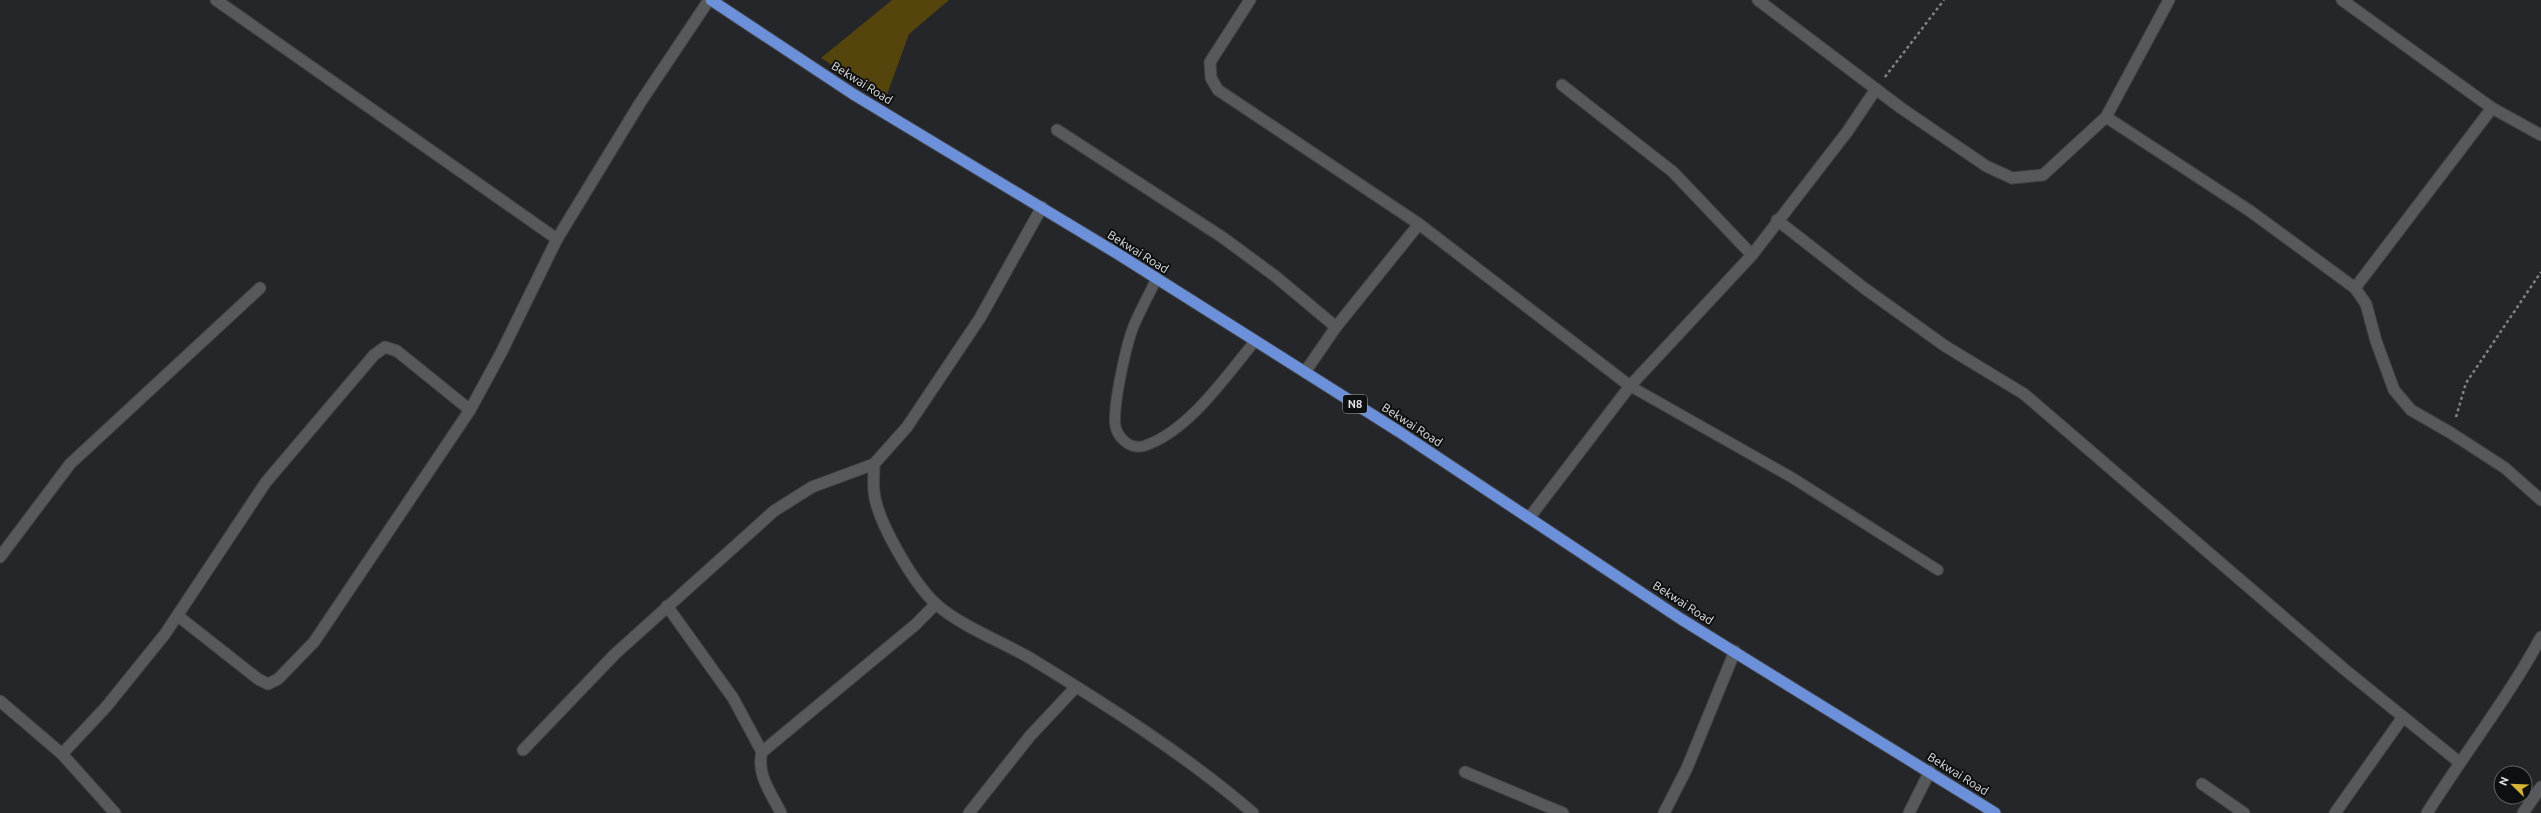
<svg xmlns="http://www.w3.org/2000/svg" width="2541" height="813" viewBox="0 0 2541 813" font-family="Ubuntu,sans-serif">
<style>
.green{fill:#55450c}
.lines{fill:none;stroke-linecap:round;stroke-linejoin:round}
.service-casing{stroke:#404245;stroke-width:12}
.minor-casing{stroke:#404245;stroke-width:13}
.trunk-casing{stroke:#404245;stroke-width:13}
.path{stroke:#828386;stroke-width:2.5;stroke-dasharray:3 3;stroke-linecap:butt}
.service{stroke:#57595d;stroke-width:10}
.minor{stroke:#57595d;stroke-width:11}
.trunk{stroke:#6c91da;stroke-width:11}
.labels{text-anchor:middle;stroke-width:4;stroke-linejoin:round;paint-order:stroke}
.shield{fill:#0e0f10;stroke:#a2a3a5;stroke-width:1}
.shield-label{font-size:11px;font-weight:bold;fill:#e1e2e5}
.street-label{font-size:12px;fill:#e1e2e5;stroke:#0e0f10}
</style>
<rect width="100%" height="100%" fill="#242629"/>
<!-- green -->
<polygon class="green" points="892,0 949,0 909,34 885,100 821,58"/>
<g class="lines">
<!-- service casing -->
<g class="service-casing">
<g id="service">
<path d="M1157 278C1149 294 1141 309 1134 325 1126 345 1114 401 1115 423 1116 437 1130 450 1144 446 1189 431 1226 376 1255 341"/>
<polyline points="1630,386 1791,477 1938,570"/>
</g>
</g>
<!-- minor casing -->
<g class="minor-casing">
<g id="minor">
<polyline points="216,0 557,239"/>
<polyline points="1250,0 1210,62 1211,78 1218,90 1419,224 1630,386"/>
<polyline points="1758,0 1901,108 1986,166 2012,178 2043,175 2106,117 2169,0"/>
<polyline points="2342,0 2492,108 2541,135"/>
<polyline points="1562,85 1673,172 1752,255"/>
<polyline points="2106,117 2250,211 2355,288 2366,304 2376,341 2394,390 2411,410 2451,433 2505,468 2541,500"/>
<polyline points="1057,130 1222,237 1275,276 1336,327"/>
<polyline points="1777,220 1864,288 1945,346 2024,394 2344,669 2459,762"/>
<polyline points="2355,288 2492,108"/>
<polyline points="1305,372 1336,327 1419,224"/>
<path d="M874 464C874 473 873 482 874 491 876 520 914 584 936 604 959 625 1002 642 1030 658 1105 704 1186 755 1253 813"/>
<polyline points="1529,518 1630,386 1752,255 1847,132 1876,89"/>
<polyline points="0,557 70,464 260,288"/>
<polyline points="667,606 733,698 762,752"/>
<polyline points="178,616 258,679 268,684 278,679 314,642 470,410 501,353 557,239 640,103 709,0"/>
<polyline points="0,701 62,754 115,813"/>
<polyline points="523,750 615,654 774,511 812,487 874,464 907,427 980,318 1042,207"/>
<polyline points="62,754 106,707 165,634 266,482 374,355 385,347 397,351 470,410"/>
<polyline points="1465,772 1563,813"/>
<polyline points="2202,784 2244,813"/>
<path d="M781 813C771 793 756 774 762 752L915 625 936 604"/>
<polyline points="969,813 1030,736 1075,688"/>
<polyline points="1664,813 1687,768 1735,651"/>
<polyline points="1909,813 1930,771"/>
<polyline points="2335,813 2403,717"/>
<path d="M2427 813C2464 754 2508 698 2541 637"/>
<polyline points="2523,813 2541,787"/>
</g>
</g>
<!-- trunk casing -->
<g class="trunk-casing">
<polyline id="trunk" points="711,0 853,94 1118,254 1398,431 1681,619 1995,813"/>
</g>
<!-- path -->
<g class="path">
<polyline points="1885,77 1944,0"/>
<polyline points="2456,417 2466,383 2541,272"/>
</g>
<!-- service -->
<use href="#service" class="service"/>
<!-- minor -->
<use href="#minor" class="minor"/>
<!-- trunk -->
<use href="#trunk" class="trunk"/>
</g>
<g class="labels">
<!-- shield labels -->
<rect class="shield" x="1343" y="395" width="24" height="18" rx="3"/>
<g class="shield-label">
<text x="1355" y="408">N8</text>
</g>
<!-- street labels -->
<g class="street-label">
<text transform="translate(862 83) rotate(32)" y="4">Bekwai Road</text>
<text transform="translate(1138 252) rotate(32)" y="4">Bekwai Road</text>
<text transform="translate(1412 425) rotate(33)" y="4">Bekwai Road</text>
<text transform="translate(1683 603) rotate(33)" y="4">Bekwai Road</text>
<text transform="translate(1958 774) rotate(32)" y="4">Bekwai Road</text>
</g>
</g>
<!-- north arrow -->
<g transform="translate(2513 785) rotate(293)"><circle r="19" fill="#0e0f10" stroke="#626365"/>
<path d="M0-3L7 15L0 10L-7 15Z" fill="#d8b434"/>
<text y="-6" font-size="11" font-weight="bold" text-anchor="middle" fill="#e1e2e5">N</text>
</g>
</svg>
